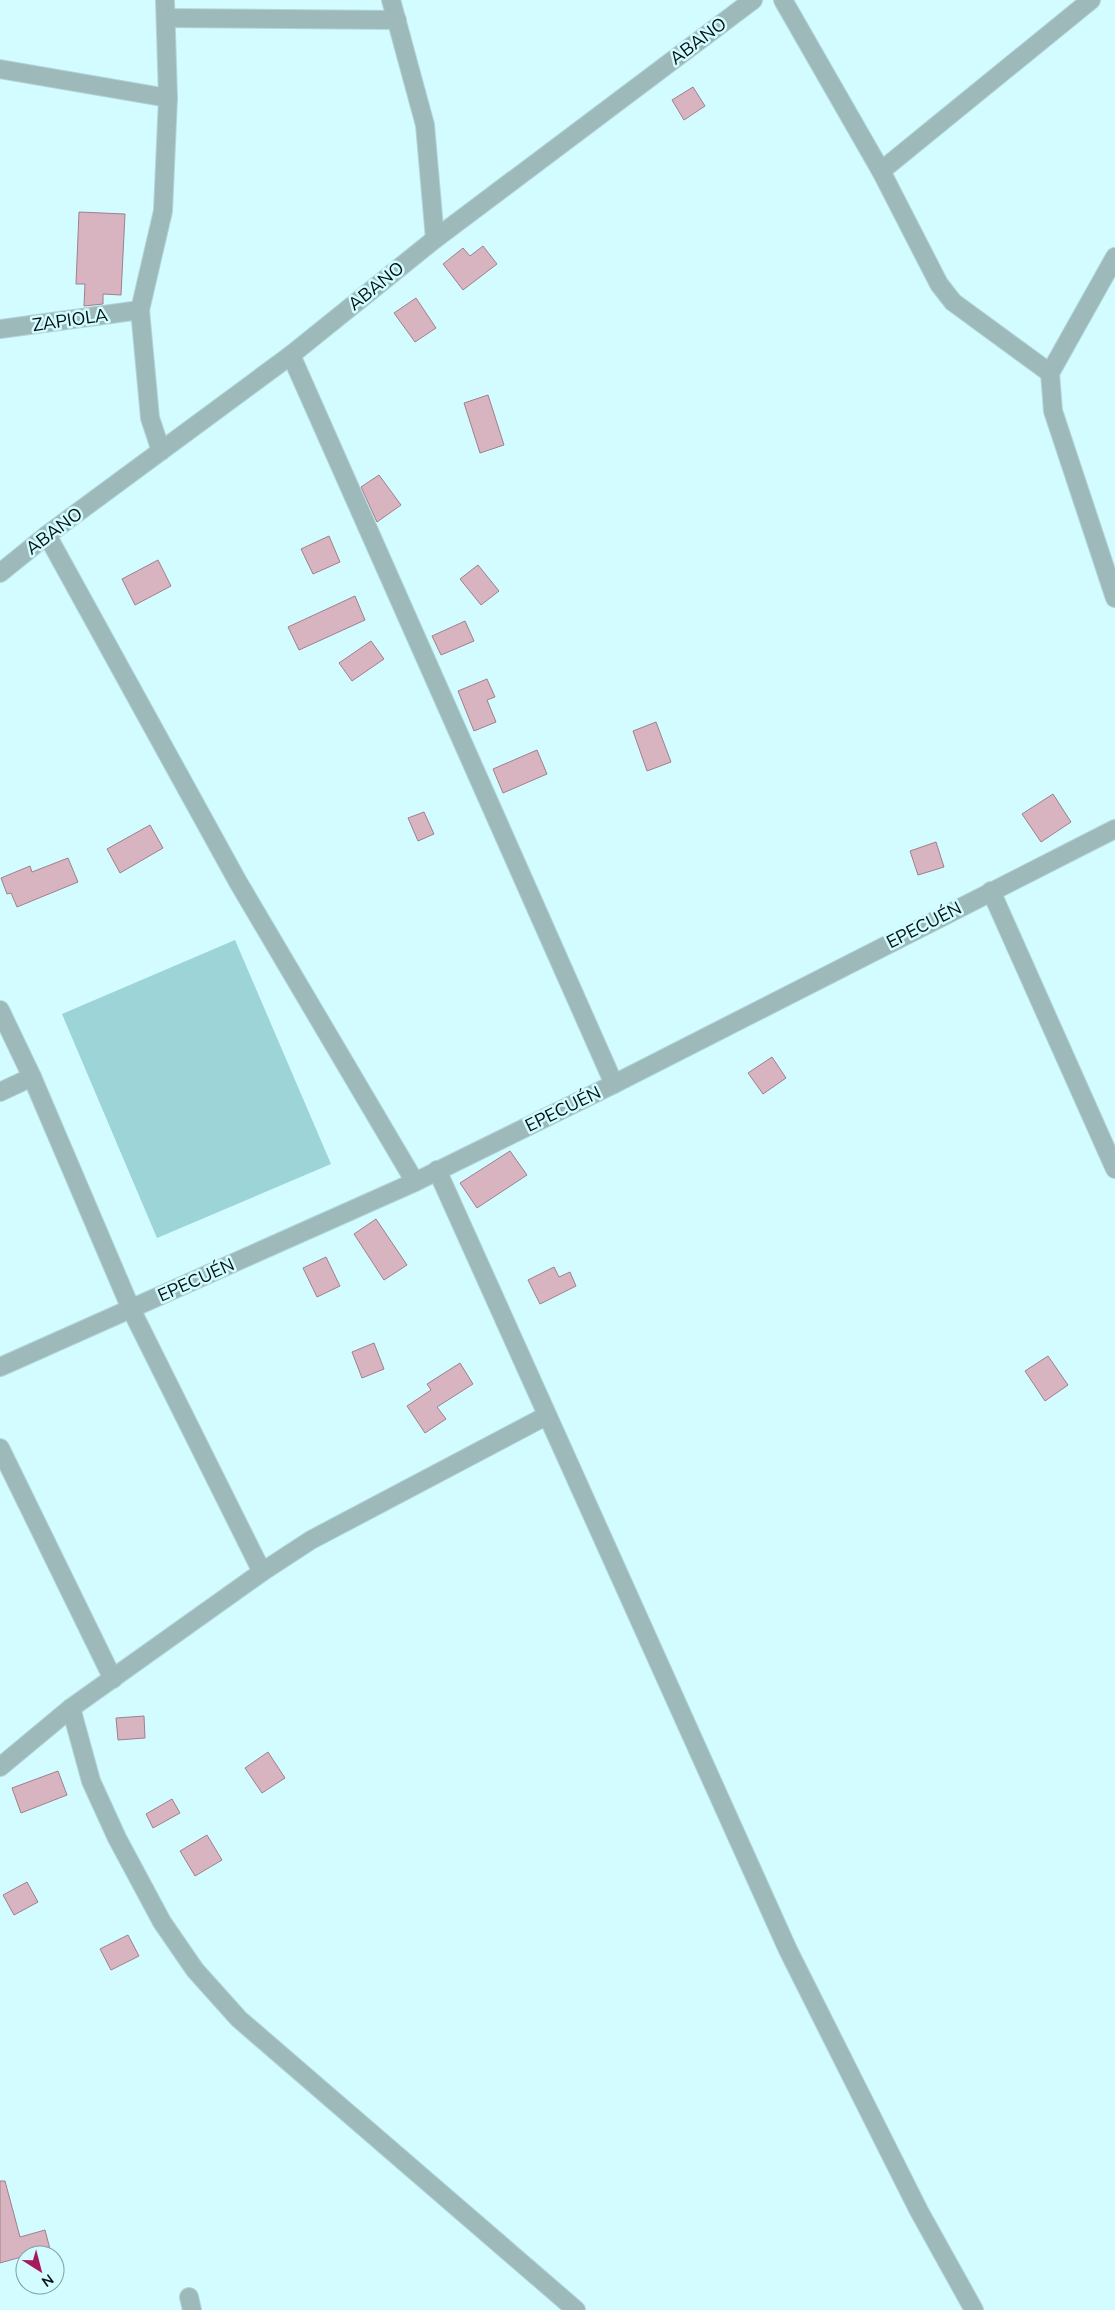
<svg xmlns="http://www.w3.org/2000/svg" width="1115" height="2310" viewBox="0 0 1115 2310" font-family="'Nunito Sans',sans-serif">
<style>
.green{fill:#9cd4d8}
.building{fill:#d7b4bf;stroke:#a1808a}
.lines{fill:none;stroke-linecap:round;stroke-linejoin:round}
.minor-casing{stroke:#b1d6d9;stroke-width:20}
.minor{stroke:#9eb9ba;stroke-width:18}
.labels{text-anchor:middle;stroke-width:5;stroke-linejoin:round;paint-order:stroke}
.street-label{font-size:18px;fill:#031112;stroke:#d2fcff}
</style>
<rect width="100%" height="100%" fill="#d2fcff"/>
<!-- green -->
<polygon class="green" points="235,940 331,1164 157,1238 62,1014"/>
<!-- building -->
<g class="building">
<polygon points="693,87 705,106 684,120 672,100"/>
<polygon points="79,212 125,214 121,295 103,294 103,304 84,306 85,284 76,284"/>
<polygon points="483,246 497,264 463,290 443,264 463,248 470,256"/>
<polygon points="416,298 436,328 415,342 394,313"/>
<polygon points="488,395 504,445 480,453 464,403"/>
<polygon points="379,475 401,505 377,522 361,487"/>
<polygon points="329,536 340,562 313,574 301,549"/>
<polygon points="158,560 171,586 135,605 122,579"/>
<polygon points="478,565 499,591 481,605 460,579"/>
<polygon points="355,596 365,620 299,650 288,627"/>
<polygon points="465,621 474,641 441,655 432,636"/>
<polygon points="371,641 384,659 352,681 339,663"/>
<polygon points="487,679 495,697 487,700 496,722 474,731 458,691"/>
<polygon points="656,722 671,762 647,771 633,731"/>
<polygon points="537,750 547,774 503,793 493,769"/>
<polygon points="1053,794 1071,822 1041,842 1022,814"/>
<polygon points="424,812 434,834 418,841 408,818"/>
<polygon points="150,825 163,848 120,873 107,849"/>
<polygon points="936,842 944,867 918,875 910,851"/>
<polygon points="68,858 78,882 17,907 11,893 7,894 1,878 30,866 32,872"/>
<polygon points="772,1057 786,1078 763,1094 748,1073"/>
<polygon points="510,1151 527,1175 477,1208 460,1183"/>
<polygon points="376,1219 407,1265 384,1280 354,1234"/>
<polygon points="326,1257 340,1286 317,1297 303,1268"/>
<polygon points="554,1267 559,1277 570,1272 576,1286 540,1304 528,1280"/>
<polygon points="374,1343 384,1369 362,1378 352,1352"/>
<polygon points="1048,1356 1068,1385 1045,1401 1025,1371"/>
<polygon points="460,1363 473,1384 437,1407 446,1419 425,1433 407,1406 431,1390 427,1384"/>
<polygon points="144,1716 145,1738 118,1740 116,1718"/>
<polygon points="268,1752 285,1778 262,1793 245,1768"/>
<polygon points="58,1771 67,1795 21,1813 12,1788"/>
<polygon points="172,1799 180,1813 153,1828 146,1814"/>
<polygon points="207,1835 222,1860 195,1876 180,1851"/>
<polygon points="27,1882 38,1902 14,1915 3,1895"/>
<polygon points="128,1935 139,1956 111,1970 100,1949"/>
<polygon points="0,2181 5,2181 20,2237 45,2230 50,2249 0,2263"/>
</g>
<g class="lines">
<!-- minor casing -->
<g class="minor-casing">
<g id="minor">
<polyline points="391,0 425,125 435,239"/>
<polyline points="783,0 881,171 939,284 953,302 1050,373"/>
<polyline points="166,18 397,20"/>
<polyline points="0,69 168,98"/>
<polyline points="881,171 1091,0"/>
<polyline points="1115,257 1050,373 1053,411 1115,598"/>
<polyline points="0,329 140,310"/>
<polyline points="291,355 614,1084"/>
<polyline points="161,451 150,418 140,310 163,211 168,98 165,0"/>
<polyline points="47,535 238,882 415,1182"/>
<polyline points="0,573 47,535 291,355 435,239 753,0"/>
<polyline points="991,891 1115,1169"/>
<polyline points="0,1010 32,1077 131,1309 262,1572"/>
<polyline points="0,1092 32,1077"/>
<polyline points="437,1170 788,1950 919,2211 974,2310"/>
<polyline points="0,1367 415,1182 614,1084 1115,829"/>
<polyline points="0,1448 113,1679"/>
<polyline points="71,1708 91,1781 117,1838 162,1922 195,1970 239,2019 576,2310"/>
<polyline points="0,1767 71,1708 262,1572 311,1540 546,1416"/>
<polyline points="189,2297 192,2310"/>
</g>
</g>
<!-- minor -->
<use href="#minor" class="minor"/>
</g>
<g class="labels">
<!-- street labels -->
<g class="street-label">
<text transform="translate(698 41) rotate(-37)" y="6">ABANO</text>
<text transform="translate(376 286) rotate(-39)" y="6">ABANO</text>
<text transform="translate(70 320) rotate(-8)" y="6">ZAPIOLA</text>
<text transform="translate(54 531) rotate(-37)" y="6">ABANO</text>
<text transform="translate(924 925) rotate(-27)" y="6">EPECUÉN</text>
<text transform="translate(563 1109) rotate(-26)" y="6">EPECUÉN</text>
<text transform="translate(196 1280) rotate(-24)" y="6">EPECUÉN</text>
</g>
</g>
<!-- north arrow -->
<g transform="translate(40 2270) rotate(144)"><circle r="24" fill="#d2fcff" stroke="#7f9ea0"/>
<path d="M0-4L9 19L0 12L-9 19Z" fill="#a61a5e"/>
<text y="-8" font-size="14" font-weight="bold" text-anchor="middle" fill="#031112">N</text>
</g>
</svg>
